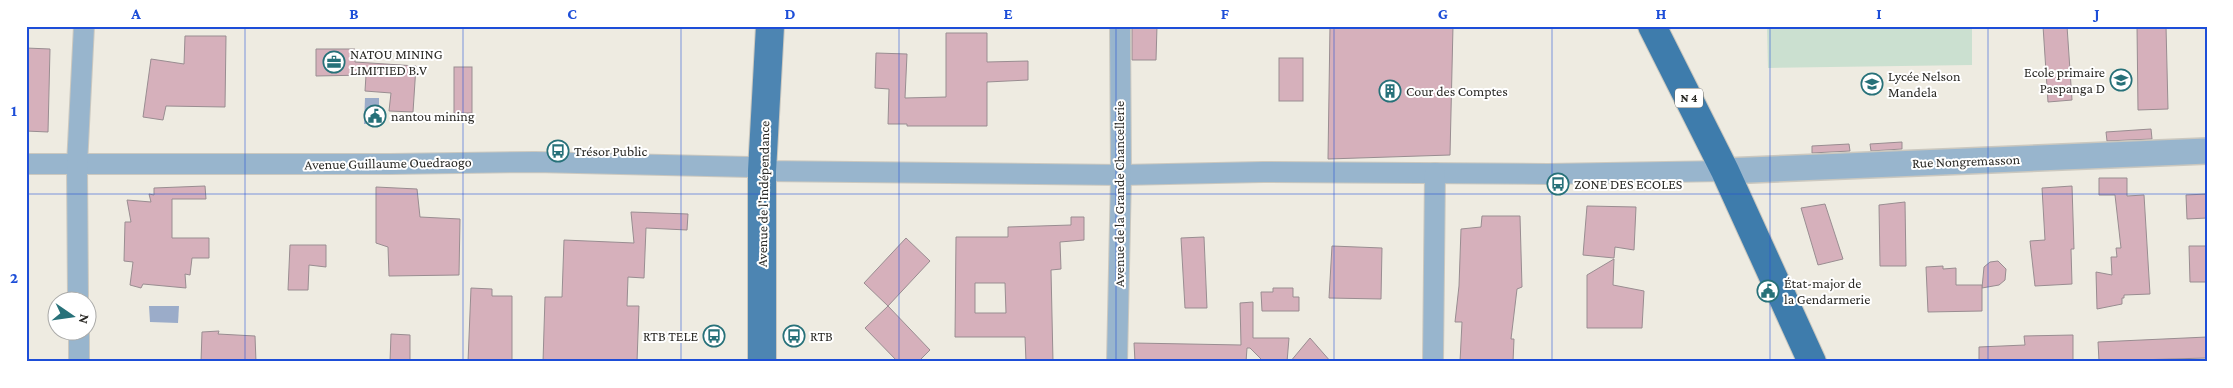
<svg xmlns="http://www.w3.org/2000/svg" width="2233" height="388" viewBox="0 0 2233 388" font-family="'Crimson Pro',serif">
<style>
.green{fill:#cbe0d0}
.water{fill:#9bacc9}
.building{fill:#d6b0bb;stroke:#998d91;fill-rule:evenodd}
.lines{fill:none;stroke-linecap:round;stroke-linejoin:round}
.minor-casing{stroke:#cbc8bf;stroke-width:22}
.tertiary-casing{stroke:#cbc8bf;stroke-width:28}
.primary-casing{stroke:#cbc8bf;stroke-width:30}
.trunk-casing{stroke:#cbc8bf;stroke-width:30}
.minor{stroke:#98b5cd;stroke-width:20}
.tertiary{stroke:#98b5cd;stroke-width:25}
.primary{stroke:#4d85b2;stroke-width:28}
.trunk{stroke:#3e7cac;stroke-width:28}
.grid{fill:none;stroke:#1d4ed8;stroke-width:1;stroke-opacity:0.55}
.labels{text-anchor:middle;stroke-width:4;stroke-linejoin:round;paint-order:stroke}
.shield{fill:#fff;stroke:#6b6a67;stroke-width:1}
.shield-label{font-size:12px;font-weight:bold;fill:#2b2a26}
.poi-label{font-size:14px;fill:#2b2a26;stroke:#fff;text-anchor:start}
.street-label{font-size:14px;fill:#2b2a26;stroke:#fff}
.neatline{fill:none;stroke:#1d4ed8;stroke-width:2}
.grid-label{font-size:16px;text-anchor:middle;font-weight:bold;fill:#1d4ed8}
</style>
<rect width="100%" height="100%" fill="#eeebe1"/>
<!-- green -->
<polygon class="green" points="1767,26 1972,26 1972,65 1768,68"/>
<!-- water -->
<g class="water">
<polygon points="365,98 379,98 379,124 364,124"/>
<polygon points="149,306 179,306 178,323 150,322"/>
</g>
<!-- building -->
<g class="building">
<polygon points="1132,26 1157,26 1156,60 1132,60"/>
<polygon points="1330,26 1453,26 1450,155 1328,159"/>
<polygon points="2043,26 2067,26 2072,100 2048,102"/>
<polygon points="2137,26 2166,26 2168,109 2138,110"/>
<polygon points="946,33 987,33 987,62 1028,61 1028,80 987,82 987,126 907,126 907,124 888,124 889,89 875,88 876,53 907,54 905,98 946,97"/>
<polygon points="185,36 226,36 225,107 166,106 163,120 143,117 151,59 184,64"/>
<polygon points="26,48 50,49 48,132 26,131"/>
<polygon points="316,49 355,49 355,62 416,66 413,112 389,111 391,93 365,91 366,75 316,76"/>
<rect x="1279" y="58" width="24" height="43"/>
<rect x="454" y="67" width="18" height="46"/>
<polygon points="2151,129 2152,139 2107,141 2106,132"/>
<polygon points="1902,142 1902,149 1871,151 1870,144"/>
<polygon points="1849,144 1850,151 1812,153 1812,146"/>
<polygon points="2099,178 2127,178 2127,196 2144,195 2150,294 2124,295 2124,298 2122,298 2122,304 2097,309 2096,272 2112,275 2111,257 2117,257 2116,248 2121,248 2115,195 2099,195"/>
<polygon points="205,186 206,199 172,199 172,238 209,238 209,258 192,258 190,275 185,274 186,288 143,284 141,288 130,285 133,262 124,261 125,222 131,222 127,200 151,202 149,194 154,195 154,188"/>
<polygon points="2072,186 2074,249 2071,249 2072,284 2035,286 2030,241 2045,240 2042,188"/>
<polygon points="376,187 417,189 420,217 460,219 459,275 389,276 388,247 376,243"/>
<polygon points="2207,194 2207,218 2187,219 2186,195"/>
<polygon points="1905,202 1906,266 1880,266 1879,205"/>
<polygon points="1825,204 1843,259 1818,265 1801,208"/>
<polygon points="1587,206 1636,207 1634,250 1615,247 1614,258 1583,255"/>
<polygon points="631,212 688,214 687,230 646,228 644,278 628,277 627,306 639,306 637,362 543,362 545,297 562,297 564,240 634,243"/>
<polygon points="1482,216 1520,216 1522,287 1517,289 1511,339 1514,339 1513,362 1460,362 1462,322 1455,322 1459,286 1461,229 1481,227"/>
<path d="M1071 217H1084V240L1060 242 1061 269 1051 270 1053 362H1026L1025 337H955L956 237H1008V227L1071 225ZM975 283H1005L1006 313H975Z"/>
<polygon points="1204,237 1207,308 1185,308 1181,238"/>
<polygon points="906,238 930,261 888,306 864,283"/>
<polygon points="290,245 326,245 326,267 309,265 308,290 288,290"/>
<polygon points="1332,246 1382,248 1381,299 1329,298"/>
<polygon points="2189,246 2207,246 2207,282 2190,282"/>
<polygon points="1614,259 1613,285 1644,291 1642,328 1587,328 1587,275"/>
<polygon points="1998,261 2006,269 2005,280 1999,285 1982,288 1984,267 1990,262"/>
<polygon points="1943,266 1943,269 1956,268 1956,285 1982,285 1982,311 1928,312 1926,267"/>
<polygon points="471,288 492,289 492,296 512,296 512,362 468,362"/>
<polygon points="1273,288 1293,288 1293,297 1299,297 1299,311 1262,311 1261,292 1273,292"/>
<polygon points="1253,302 1253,338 1289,338 1287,362 1264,362 1250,348 1247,348 1246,362 1135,362 1134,343 1241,345 1240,303"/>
<polygon points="888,306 930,350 918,362 898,362 865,328"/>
<polygon points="219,331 218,334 255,336 256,362 201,362 202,332"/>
<polygon points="391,334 410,335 410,362 390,362"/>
<polygon points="2073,335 2073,362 1979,362 1979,347 2025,345 2024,336"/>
<polygon points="2207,337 2207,358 2099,361 2098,342"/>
<polygon points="1310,338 1331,362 1290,362"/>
</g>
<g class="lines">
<!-- minor casing -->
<g class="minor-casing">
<g id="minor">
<polyline points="26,164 390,164 535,162 750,167 762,171 1121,175 1263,172 1548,174 1725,171"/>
<polyline points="78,300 77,165 84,26"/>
<polyline points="79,330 79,362"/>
<polyline points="1117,362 1121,175 1120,26"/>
<polyline points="1433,362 1435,173"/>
</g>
</g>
<!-- tertiary casing -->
<g class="tertiary-casing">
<polyline id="tertiary" points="1725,171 2207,151"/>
</g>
<!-- primary casing -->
<g class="primary-casing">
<polyline id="primary" points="762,362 762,171 770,26"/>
</g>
<!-- trunk casing -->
<g class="trunk-casing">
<polyline id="trunk" points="1652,26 1725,171 1812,362"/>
</g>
<!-- minor -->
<use href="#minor" class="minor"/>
<!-- tertiary -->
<use href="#tertiary" class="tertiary"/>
<!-- primary -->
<use href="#primary" class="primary"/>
<!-- trunk -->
<use href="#trunk" class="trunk"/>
</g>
<!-- grid -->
<path class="grid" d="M245 26V362M463 26V362M681 26V362M899 26V362M1116 26V362M1334 26V362M1552 26V362M1770 26V362M1988 26V362M26 194H2207"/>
<!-- icons -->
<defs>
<g id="office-ring" transform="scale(1.125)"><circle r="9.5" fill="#fff" stroke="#277179" stroke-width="1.5"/><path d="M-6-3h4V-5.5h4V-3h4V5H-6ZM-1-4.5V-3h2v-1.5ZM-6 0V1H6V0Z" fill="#277179"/></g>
<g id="school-ring" transform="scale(1.125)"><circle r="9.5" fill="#fff" stroke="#277179" stroke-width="1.5"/><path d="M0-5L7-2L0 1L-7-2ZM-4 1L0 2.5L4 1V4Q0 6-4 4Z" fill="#277179"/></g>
<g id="building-ring" transform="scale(1.125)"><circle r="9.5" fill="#fff" stroke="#277179" stroke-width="1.5"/><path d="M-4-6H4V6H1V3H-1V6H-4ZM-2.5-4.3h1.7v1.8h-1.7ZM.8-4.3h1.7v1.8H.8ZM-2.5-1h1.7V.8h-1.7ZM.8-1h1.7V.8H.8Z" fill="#277179"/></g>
<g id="civic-ring" transform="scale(1.125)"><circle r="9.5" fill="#fff" stroke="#277179" stroke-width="1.5"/><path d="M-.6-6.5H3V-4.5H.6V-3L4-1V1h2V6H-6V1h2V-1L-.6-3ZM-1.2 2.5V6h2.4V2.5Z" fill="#277179"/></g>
<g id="bus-ring" transform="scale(1.125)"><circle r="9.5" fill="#fff" stroke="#277179" stroke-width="1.5"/><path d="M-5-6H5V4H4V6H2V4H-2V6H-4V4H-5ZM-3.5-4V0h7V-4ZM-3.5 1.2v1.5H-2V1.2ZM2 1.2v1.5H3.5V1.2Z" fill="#277179"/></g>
</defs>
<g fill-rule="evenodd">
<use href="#office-ring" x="334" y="62"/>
<use href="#school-ring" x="2121" y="80"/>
<use href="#school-ring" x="1872" y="84"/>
<use href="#building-ring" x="1390" y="91"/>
<use href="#civic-ring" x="375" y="116"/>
<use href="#bus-ring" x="558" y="151"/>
<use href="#bus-ring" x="1558" y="184"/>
<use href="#civic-ring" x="1768" y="291"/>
<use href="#bus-ring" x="714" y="336"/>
<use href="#bus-ring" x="794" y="336"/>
</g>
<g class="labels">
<!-- shield labels -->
<rect class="shield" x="1675" y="88.5" width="28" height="19" rx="4"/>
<g class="shield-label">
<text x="1689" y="102">N 4</text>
</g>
<!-- poi labels -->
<g class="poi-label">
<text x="350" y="59">NATOU MINING<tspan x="350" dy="16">LIMITIED B.V</tspan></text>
<text x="2105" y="77" text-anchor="end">Ecole primaire<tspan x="2105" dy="16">Paspanga D</tspan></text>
<text x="1888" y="81">Lycée Nelson<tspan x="1888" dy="16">Mandela</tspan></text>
<text x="1406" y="96">Cour des Comptes</text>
<text x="391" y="121">nantou mining</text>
<text x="574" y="156">Trésor Public</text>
<text x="1574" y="189">ZONE DES ECOLES</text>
<text x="1784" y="288">État-major de<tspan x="1784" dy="16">la Gendarmerie</tspan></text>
<text x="698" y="341" text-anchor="end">RTB TELE</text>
<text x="810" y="341">RTB</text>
</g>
<!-- street labels -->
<g class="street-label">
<text transform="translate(1966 161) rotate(-2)" y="5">Rue Nongremasson</text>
<text transform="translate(388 163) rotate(-1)" y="5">Avenue Guillaume Ouedraogo</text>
<text transform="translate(763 194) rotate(-89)" y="5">Avenue de l'Indépendance</text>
<text transform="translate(1119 194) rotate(-90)" y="5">Avenue de la Grande Chancellerie</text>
</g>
</g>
<!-- border -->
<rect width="2233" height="388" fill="none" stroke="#ffffff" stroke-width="55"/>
<!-- north arrow -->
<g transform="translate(72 316) rotate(103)"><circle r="24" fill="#ffffff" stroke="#aaaaa8"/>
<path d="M0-4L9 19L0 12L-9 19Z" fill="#277179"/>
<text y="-8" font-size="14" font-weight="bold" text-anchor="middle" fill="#2b2a26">N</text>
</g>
<rect x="28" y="28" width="2178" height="332" class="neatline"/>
<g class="grid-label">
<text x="136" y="19">A</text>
<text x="354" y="19">B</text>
<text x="572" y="19">C</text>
<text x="790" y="19">D</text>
<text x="1008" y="19">E</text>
<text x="1225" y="19">F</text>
<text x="1443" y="19">G</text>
<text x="1661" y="19">H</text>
<text x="1879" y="19">I</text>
<text x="2097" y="19">J</text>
<text x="14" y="116">1</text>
<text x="14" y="283">2</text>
</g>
</svg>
